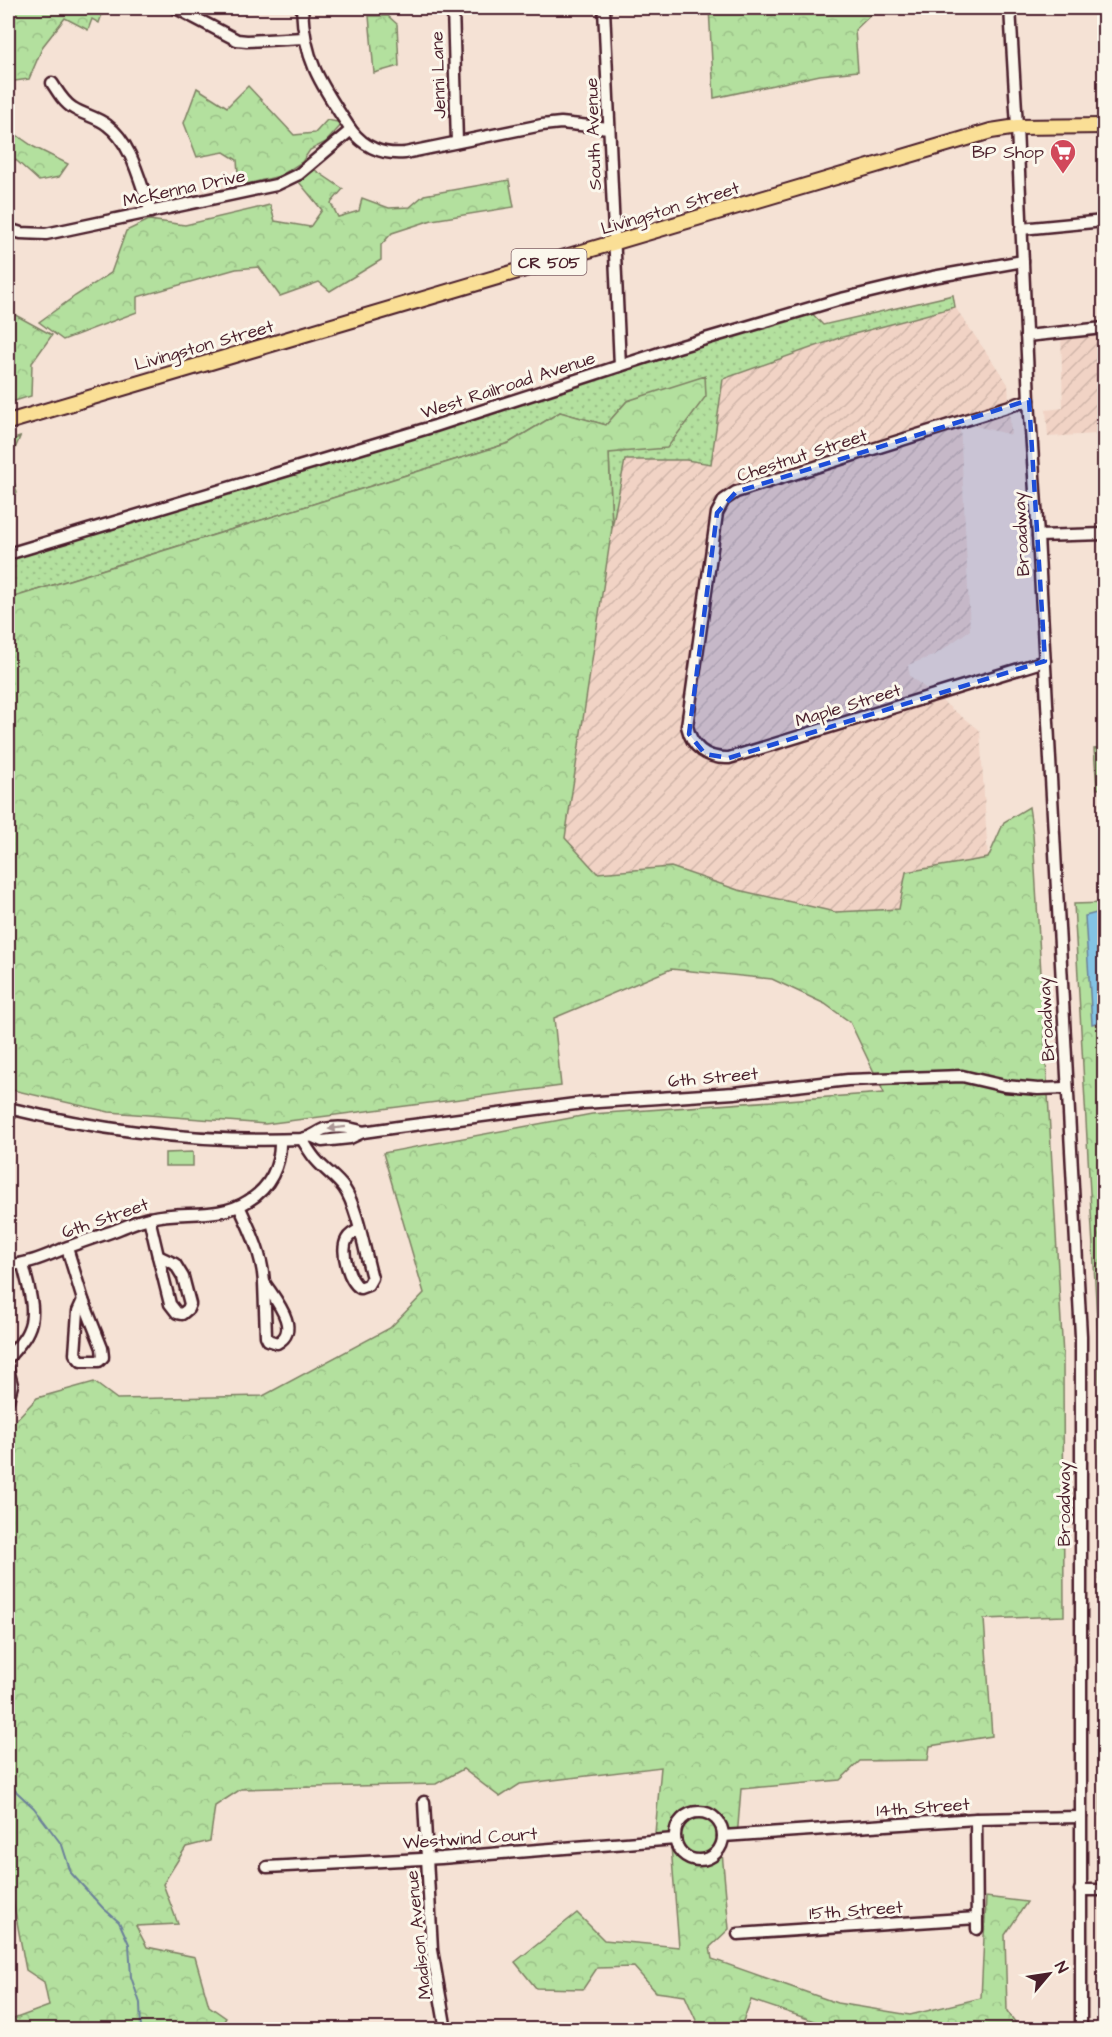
<svg xmlns="http://www.w3.org/2000/svg" width="1112" height="2037" viewBox="0 0 1112 2037" font-family="'Architects Daughter',sans-serif">
<style>
.industrial{fill:url(#industrial-furrows)}
.grass{fill:url(#grass-dots);stroke:#7e8064;stroke-width:1.5}
.forest{fill:url(#forest-crowns);stroke:#7e8064;stroke-width:1.5}
.green{fill:#b3e09e;stroke:#7e8064;stroke-width:1.5}
.water{fill:#83c3e4;stroke:#6c819a;stroke-width:1.5}
.lines{fill:none;stroke-linecap:round;stroke-linejoin:round}
.stream{stroke:#6c819a;stroke-width:2}
.minor-casing{stroke:#4a1f2b;stroke-width:15}
.major-casing{stroke:#4a1f2b;stroke-width:18}
.minor{stroke:#fbf7ec;stroke-width:10}
.major{stroke:#fadf96;stroke-width:14}
.oneway{fill:#ab9695}
.marked{fill:#1d4ed8;fill-opacity:0.2;stroke:#1d4ed8;stroke-width:4.5;stroke-dasharray:12 8;stroke-linejoin:round}
.labels{text-anchor:middle;stroke-width:6;stroke-linejoin:round;paint-order:stroke}
.shield{fill:#fbf7ec;stroke:#7f6065;stroke-width:1.5}
.shield-label{font-size:16px;font-weight:bold;fill:#4a1f2b}
.street-label{font-size:18px;fill:#4a1f2b;stroke:#fbf7ec}
.poi-label{font-size:18px;fill:#4a1f2b;stroke:#fbf7ec;text-anchor:end}
</style>
<defs>
<pattern id="industrial-furrows" width="10" height="10" patternUnits="userSpaceOnUse" patternTransform="scale(1.5)"><rect width="10" height="10" fill="#f1d3c5"/><path d="M-1 1l2-2M0 10L10 0M9 11l2-2" fill="none" stroke="#d0b5a9"/></pattern>
<pattern id="grass-dots" width="8" height="8" patternUnits="userSpaceOnUse" patternTransform="scale(1.5)"><rect width="8" height="8" fill="#b3e09e"/><path d="M2 2h.1M6 6h.1" fill="none" stroke="#9bc088" stroke-width="1.8" stroke-linecap="round"/></pattern>
<pattern id="forest-crowns" width="20" height="18" patternUnits="userSpaceOnUse" patternTransform="scale(1.5)"><rect width="20" height="18" fill="#b3e09e"/><path d="M2 6a3 3 0 1 1 6 0M12 15a3 3 0 1 1 6 0" fill="none" stroke="#9bc088"/></pattern>
</defs>
<rect width="100%" height="100%" fill="#f5e2d5"/>
<filter id="ink" filterUnits="userSpaceOnUse"><feTurbulence type="fractalNoise" baseFrequency=".0167" numOctaves="2"/><feDisplacementMap in="SourceGraphic" scale="12" xChannelSelector="R" yChannelSelector="G"/><feConvolveMatrix kernelMatrix="1 2 1 2 8 2 1 2 1" color-interpolation-filters="sRGB"/></filter>
<g filter="url(#ink)">
<!-- industrial -->
<g class="industrial">
<polygon points="955,307 1008,384 1011,435 960,422 970,630 935,655 908,665 910,676 980,731 988,858 906,872 899,909 835,912 738,890 671,867 597,873 565,838 612,528 625,459 686,460 711,464 723,379 839,338"/>
<polygon points="1104,327 1104,515 1103,515 1095,434 1048,437 1046,410 1063,408 1061,332"/>
</g>
<!-- grass -->
<polygon class="grass" points="953,295 955,307 839,338 723,379 711,464 686,460 625,460 612,528 609,453 627,401 606,425 560,412 509,443 8,599 8,557 808,309 823,325"/>
<!-- forest -->
<g class="forest">
<polygon points="8,8 109,8 103,11 99,23 92,19 88,30 65,18 43,46 29,79 8,82"/>
<polygon points="709,8 878,8 855,30 858,71 820,75 714,98"/>
<polygon points="369,16 388,16 397,24 399,66 374,73"/>
<polygon points="248,86 294,135 315,133 327,120 343,123 326,142 310,150 302,162 280,176 239,186 237,160 224,152 197,157 184,123 197,88 227,107"/>
<polygon points="8,129 34,147 68,164 59,177 39,181 8,153"/>
<polygon points="315,170 343,189 331,203 338,217 359,211 362,198 389,208 410,207 424,195 509,180 514,207 432,220 392,233 381,245 381,260 330,291 319,282 280,296 259,267 236,269 137,297 137,312 63,340 39,322 75,296 111,273 126,231 149,220 185,225 270,205 275,221 310,227 322,210 299,182"/>
<polygon points="8,311 52,335 32,363 31,396 8,403"/>
<polygon points="705,376 706,396 667,448 609,453 612,528 565,838 597,873 671,867 738,890 835,912 899,909 906,872 988,858 1004,822 1029,807 1033,834 1063,1356 1064,1616 984,1619 992,1736 930,1746 928,1760 860,1761 840,1780 741,1789 737,1838 721,1841 729,1929 710,1947 712,1959 837,2003 910,2015 981,1998 986,1897 1027,1902 1005,1935 1007,2011 1018,2026 1036,2029 838,2029 751,2000 740,2029 700,2029 685,1996 656,1992 634,1967 597,1968 583,1989 536,1988 515,1962 577,1913 604,1940 679,1947 671,1846 654,1844 661,1767 520,1784 500,1797 463,1769 436,1784 241,1789 215,1806 210,1841 186,1847 163,1884 178,1924 136,1926 147,1947 195,1957 209,2006 226,2018 219,2029 8,2030 8,2021 49,2006 44,1982 26,1970 8,1874 8,1428 37,1398 94,1382 117,1399 263,1396 390,1328 424,1293 383,1153 592,1114 884,1093 850,1022 825,1004 772,979 671,969 554,1018 561,1086 265,1124 109,1112 8,1089 8,599 509,443 560,412 606,425 627,401"/>
<polygon points="20,437 9,463 17,493 8,496 8,441"/>
<polygon points="1104,903 1104,1856 1101,1856 1099,1355 1074,904"/>
</g>
<!-- green -->
<g class="green">
<polygon points="1104,748 1104,788 1097,789 1094,749"/>
<polygon points="193,1152 193,1166 165,1166 165,1153"/>
</g>
<!-- water -->
<polygon class="water" points="1104,911 1104,1021 1092,1024 1085,916"/>
<g class="lines">
<!-- stream -->
<polyline class="stream" points="8,1784 34,1808 62,1845 71,1873 103,1908 119,1922 129,1944 131,1977 140,2003 141,2030"/>
<!-- minor casing -->
<g class="minor-casing">
<g id="minor">
<polyline points="176,8 237,40 247,41 304,38"/>
<path d="M302 8C304 62 322 86 351 130 365 148 382 155 405 153L542 125 561 123 609 128"/>
<polyline points="453,8 457,142"/>
<polyline points="604,8 620,366"/>
<polyline points="1010,8 1017,127 1029,400 1038,536 1081,1336 1081,2030"/>
<path d="M52 83C58 92 64 103 73 108 84 115 97 117 107 125 133 144 140 184 151 212"/>
<polyline points="8,229 21,233 46,234 276,185 299,174 351,130"/>
<polyline points="1021,229 1104,221"/>
<polyline points="1026,336 1104,328"/>
<path d="M1029 400 736 492 724 500 717 513 687 726C692 748 707 759 729 758L1045 661"/>
<polyline points="1038,536 1104,534"/>
<polyline points="8,554 435,426 678,347 841,299 933,277 1023,261"/>
<path d="M8 1108C106 1132 201 1143 302 1139 313 1137 316 1132 324 1129 338 1126 350 1127 363 1132"/>
<polyline points="313,1137 322,1141 350,1138 363,1132 398,1127 583,1103 734,1093 848,1080 962,1076 1005,1086 1038,1089 1066,1088"/>
<path d="M302 1139C307 1147 311 1155 318 1162 326 1171 337 1178 344 1188 358 1208 365 1254 372 1278L368 1285 360 1288C349 1281 340 1251 347 1239 350 1234 354 1232 359 1230"/>
<path d="M239 1206C251 1232 262 1254 264 1282"/>
<polyline points="149,1218 158,1256"/>
<polyline points="67,1248 83,1300"/>
<polygon points="158,1256 175,1264 183,1277 190,1304 188,1309 182,1314 177,1313 170,1304"/>
<path d="M8 1265C30 1264 48 1255 68 1247 84 1241 100 1236 116 1230 127 1226 138 1220 150 1218 182 1210 219 1220 248 1201 270 1188 281 1165 280 1140"/>
<path d="M264 1282C273 1297 303 1330 277 1343L268 1340 266 1336Z"/>
<polygon points="83,1300 102,1348 103,1357 99,1361 81,1361 75,1354 78,1311"/>
<path d="M8 1358C14 1350 24 1341 28 1331 38 1311 27 1284 23 1264"/>
<polyline points="8,1369 12,1385 8,1400"/>
<polyline points="424,1802 432,1950 446,2030"/>
<circle cx="699" cy="1836" r="24"/>
<polyline points="976,1819 977,1929"/>
<polyline points="723,1836 976,1819 1081,1817"/>
<polyline points="267,1867 441,1858 675,1839"/>
<polyline points="1080,1890 1104,1890"/>
<polyline points="738,1934 977,1918"/>
</g>
</g>
<!-- major casing -->
<g class="major-casing">
<polyline id="major" points="8,422 991,131 1017,127 1104,126"/>
</g>
<!-- minor -->
<use href="#minor" class="minor"/>
<!-- major -->
<use href="#major" class="major"/>
</g>
<!-- one-way arrows -->
<defs><path id="oneway-solid" d="M-6-.8H1V-3.2L6.5 0L1 3.2V.8H-6Z" transform="scale(1.5)"/></defs>
<use class="oneway" href="#oneway-solid" transform="translate(337 1128) rotate(173)"/>
</g>
<!-- marked area -->
<path class="marked" d="M1029 400 1045 661 729 758 705 754 689 734 717 513 736 492Z"/>
<!-- icons -->
<defs>
<g id="supermarket-pin" transform="scale(1.35)"><path d="M0 17L-7.5 6A9.5 9.5 0 1 1 7.5 6Z" fill="#d1495b" stroke="#fbf7ec"/><path d="M-6-5.5h2.5l.6 2H6L4.5 2H-2.5L-4.4-4H-6ZM-1.5 3.2a1.3 1.3 0 1 0 .1 0ZM3 3.2a1.3 1.3 0 1 0 .1 0Z" fill="#fff"/></g>
</defs>
<g fill-rule="evenodd">
<use href="#supermarket-pin" x="1063" y="152"/>
</g>
<g class="labels">
<!-- shield labels -->
<rect class="shield" x="511.5" y="249" width="75" height="26" rx="4.5"/>
<g class="shield-label">
<text x="549" y="268">CR 505</text>
</g>
<!-- street labels -->
<g class="street-label">
<text transform="translate(438 75) rotate(-92)" y="6">Jenni Lane</text>
<text transform="translate(593 134) rotate(-92)" y="6">South Avenue</text>
<text transform="translate(184 188) rotate(-12)" y="6">McKenna Drive</text>
<text transform="translate(670 208) rotate(-17)" y="6">Livingston Street</text>
<text transform="translate(204 345) rotate(-16)" y="6">Livingston Street</text>
<text transform="translate(508 385) rotate(-18)" y="6">West Railroad Avenue</text>
<text transform="translate(802 455) rotate(-18)" y="6">Chestnut Street</text>
<text transform="translate(1021 534) rotate(-93)" y="6">Broadway</text>
<text transform="translate(848 705) rotate(-17)" y="6">Maple Street</text>
<text transform="translate(1046 1019) rotate(-93)" y="6">Broadway</text>
<text transform="translate(713 1077) rotate(-5)" y="6">6th Street</text>
<text transform="translate(105 1218) rotate(-19)" y="6">6th Street</text>
<text transform="translate(1064 1504) rotate(-90)" y="6">Broadway</text>
<text transform="translate(923 1807) rotate(-4)" y="6">14th Street</text>
<text transform="translate(470 1838) rotate(-4)" y="6">Westwind Court</text>
<text transform="translate(856 1910) rotate(-4)" y="6">15th Street</text>
<text transform="translate(418 1935) rotate(-96)" y="6">Madison Avenue</text>
</g>
<!-- poi labels -->
<g class="poi-label">
<text x="1044" y="158">BP Shop</text>
</g>
</g>
<!-- margin -->
<rect width="1112" height="2037" fill="none" stroke="#fbf7ec" stroke-width="30"/>
<rect x="15" y="15" width="1082" height="2007" fill="none" stroke="#4a1f2b" stroke-width="2" filter="url(#ink)"/>
<!-- north arrow -->
<g transform="translate(1049 1974) rotate(61)" stroke="#fbf7ec" stroke-width="4.5" paint-order="stroke">
<path d="M0-4.5L10 22L0 15L-10 22Z" fill="#4a1f2b"/>
<text y="-9" font-size="16" font-weight="bold" text-anchor="middle" fill="#4a1f2b">N</text>
</g>
</svg>
